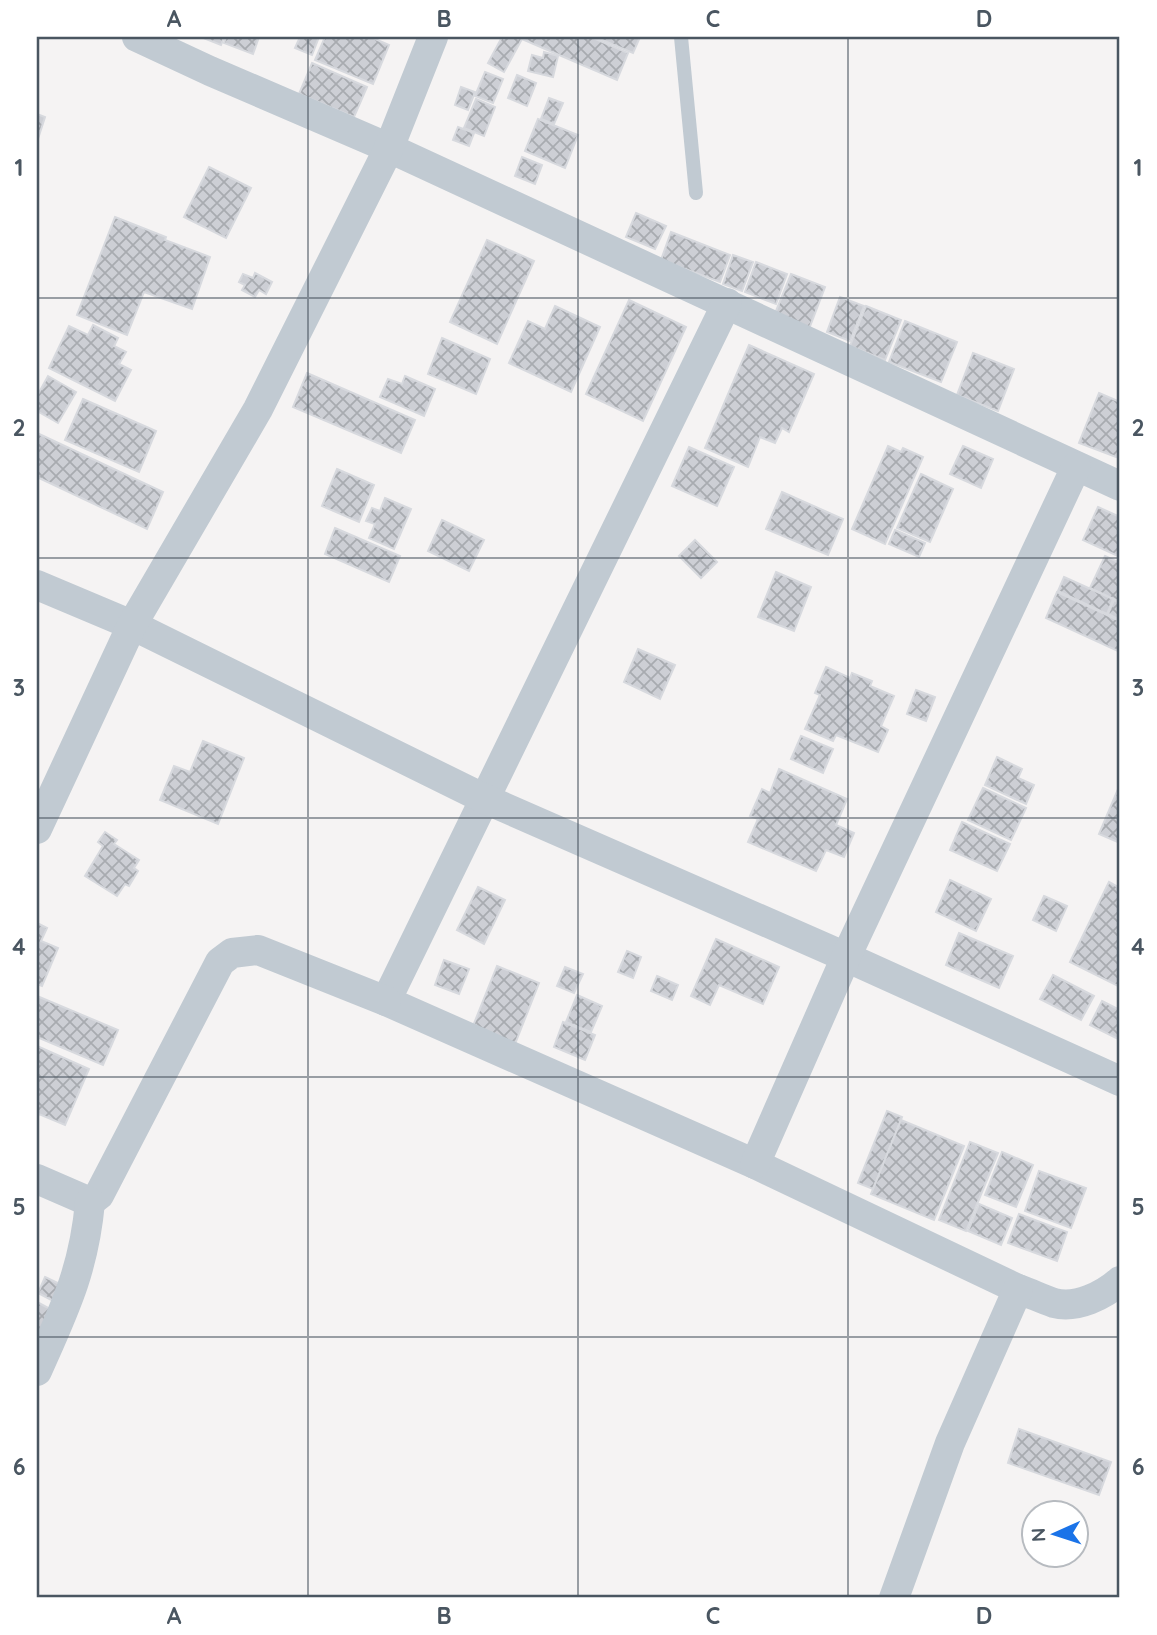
<svg xmlns="http://www.w3.org/2000/svg" width="1157" height="1635" viewBox="0 0 1157 1635" font-family="Quicksand,sans-serif">
<style>
.building{fill:url(#building-cross-hatch);stroke:#d7d9de;stroke-width:2}
.lines{fill:none;stroke-linecap:round;stroke-linejoin:round}
.lane{stroke:#c1cad2;stroke-width:14}
.street{stroke:#c1cad2;stroke-width:30}
.grid{fill:none;stroke:#4a5661;stroke-width:2;stroke-opacity:0.55}
.neatline{fill:none;stroke:#4a5661;stroke-width:2.5}
.grid-label{font-size:23px;text-anchor:middle;font-weight:bold;fill:#4a5661}
</style>
<defs>
<pattern id="building-cross-hatch" width="8" height="8" patternUnits="userSpaceOnUse" patternTransform="scale(1.75)"><rect width="8" height="8" fill="#cdcfd5"/><path d="M0 0l8 8M0 8l8-8" fill="none" stroke="#a8abb0"/></pattern>
</defs>
<rect width="100%" height="100%" fill="#f5f3f3"/>
<!-- building -->
<g class="building">
<polygon points="201,37 224,37 221,45"/>
<polygon points="226,37 259,37 253,54 224,43"/>
<polygon points="300,37 319,37 312,55 295,48"/>
<polygon points="325,37 376,37 375,39 389,45 373,84 315,60"/>
<polygon points="502,37 518,37 522,39 504,72 488,63"/>
<polygon points="522,37 591,37 628,53 617,80 522,39"/>
<polygon points="595,37 640,37 633,53"/>
<polygon points="544,52 558,56 553,77 528,71 532,55 543,58"/>
<polygon points="312,63 367,87 354,117 299,94"/>
<polygon points="485,72 503,79 493,103 475,96"/>
<polygon points="517,75 536,83 527,106 508,98"/>
<polygon points="461,87 475,92 468,110 455,105"/>
<polygon points="549,98 563,103 554,124 541,119"/>
<polygon points="476,99 495,107 484,136 464,128"/>
<polygon points="37,114 45,117 37,142"/>
<polygon points="538,119 578,135 565,168 525,151"/>
<polygon points="458,127 474,133 469,146 453,140"/>
<polygon points="522,157 542,165 535,184 515,176"/>
<polygon points="209,167 251,188 226,238 184,217"/>
<polygon points="636,213 666,226 655,249 626,237"/>
<polygon points="115,217 166,237 165,240 210,257 192,309 144,292 127,335 77,315"/>
<polygon points="671,232 730,255 720,282 661,260"/>
<polygon points="487,240 534,261 497,344 450,322"/>
<polygon points="733,255 753,262 742,291 723,284"/>
<polygon points="756,262 787,274 776,304 745,292"/>
<polygon points="255,273 272,282 266,294 259,290 255,297 242,290 245,285 239,282 243,274 253,278"/>
<polygon points="791,274 825,287 809,329 774,316"/>
<polygon points="840,297 864,306 850,341 827,332"/>
<polygon points="629,300 686,327 643,421 586,394"/>
<polygon points="555,306 600,327 571,392 509,363 528,321 545,329"/>
<polygon points="866,306 901,320 885,360 850,346"/>
<polygon points="905,321 957,342 941,382 889,362"/>
<polygon points="93,325 118,338 114,346 126,352 119,364 131,370 115,401 49,368 69,326 88,335"/>
<polygon points="442,338 490,359 476,394 428,374"/>
<polygon points="749,345 814,374 789,432 782,428 775,443 760,437 748,467 705,448"/>
<polygon points="973,353 1014,369 998,411 957,395"/>
<polygon points="307,373 415,420 401,453 293,407"/>
<polygon points="48,376 76,392 58,423 37,411 37,396"/>
<polygon points="405,376 435,389 424,416 380,397 388,379 402,384"/>
<polygon points="1099,393 1120,402 1120,447 1116,457 1079,443"/>
<polygon points="83,399 156,431 139,472 65,440"/>
<polygon points="37,433 163,492 147,529 37,477"/>
<polygon points="888,446 901,452 903,448 923,457 885,544 852,529"/>
<polygon points="963,446 993,459 981,488 950,474"/>
<polygon points="689,447 734,467 717,506 672,486"/>
<polygon points="337,469 374,485 359,522 322,506"/>
<polygon points="921,474 953,489 930,542 897,528"/>
<polygon points="782,492 843,519 828,555 766,529"/>
<polygon points="385,498 411,509 394,549 369,538 375,524 366,521 372,508 380,511"/>
<polygon points="1098,507 1120,517 1120,557 1083,540"/>
<polygon points="442,520 484,540 469,571 428,551"/>
<polygon points="335,528 400,556 389,582 325,554"/>
<polygon points="895,530 925,543 919,557 889,544"/>
<polygon points="695,540 717,562 701,578 679,556"/>
<polygon points="1105,556 1120,563 1120,602 1090,588"/>
<polygon points="776,572 811,587 794,631 758,617"/>
<polygon points="1064,577 1113,599 1107,614 1058,591"/>
<polygon points="1057,592 1120,621 1120,652 1046,618"/>
<polygon points="1114,600 1120,603 1120,620 1108,614"/>
<polygon points="638,649 675,665 660,699 624,682"/>
<polygon points="826,667 850,678 852,673 872,681 870,686 894,696 881,726 888,730 878,752 836,735 833,741 805,729 820,695 815,693"/>
<polygon points="916,690 935,697 926,721 907,714"/>
<polygon points="801,736 833,749 823,773 791,759"/>
<polygon points="203,741 244,758 218,824 160,800 174,766 190,772"/>
<polygon points="997,757 1022,769 1018,778 1034,785 1026,804 985,785"/>
<polygon points="779,769 847,799 836,825 854,833 844,857 826,850 816,871 748,842 758,819 750,816 762,789 770,793"/>
<polygon points="983,788 1026,808 1011,840 968,820"/>
<polygon points="1118,789 1120,790 1120,843 1099,834"/>
<polygon points="962,822 1010,844 997,871 950,850"/>
<polygon points="105,832 117,840 114,844 139,860 134,868 138,871 129,886 125,884 117,896 85,876 103,846 98,842"/>
<polygon points="950,880 991,899 976,931 936,912"/>
<polygon points="1109,882 1120,888 1120,987 1070,962"/>
<polygon points="478,887 505,900 484,944 457,930"/>
<polygon points="1044,896 1067,906 1056,931 1033,920"/>
<polygon points="37,923 47,928 41,941 58,948 42,986 37,984"/>
<polygon points="959,933 1013,956 999,988 946,965"/>
<polygon points="716,939 779,967 763,1004 719,985 710,1005 691,996"/>
<polygon points="627,951 641,957 633,978 618,972"/>
<polygon points="444,960 469,969 459,994 435,985"/>
<polygon points="497,966 539,983 515,1044 473,1026"/>
<polygon points="565,967 583,974 574,993 557,986"/>
<polygon points="1053,975 1094,996 1081,1020 1040,999"/>
<polygon points="657,976 678,985 672,1000 651,991"/>
<polygon points="577,995 602,1006 591,1032 566,1022"/>
<polygon points="37,996 118,1030 103,1065 37,1037"/>
<polygon points="1102,1001 1120,1010 1120,1040 1090,1025"/>
<polygon points="563,1022 595,1035 585,1060 554,1047"/>
<polygon points="37,1046 89,1069 65,1125 39,1114 37,1119"/>
<polygon points="887,1111 902,1117 873,1189 858,1183"/>
<polygon points="901,1120 964,1146 934,1220 871,1194"/>
<polygon points="970,1142 998,1153 966,1231 939,1220"/>
<polygon points="1002,1152 1033,1165 1016,1207 985,1195"/>
<polygon points="1039,1171 1086,1188 1071,1228 1025,1211"/>
<polygon points="979,1204 1012,1218 1001,1245 968,1231"/>
<polygon points="1019,1214 1067,1232 1057,1261 1008,1243"/>
<polygon points="45,1277 64,1286 55,1302 38,1293"/>
<polygon points="37,1302 52,1310 37,1338"/>
<polygon points="1019,1429 1111,1462 1099,1495 1008,1463"/>
</g>
<g class="lines">
<!-- lane -->
<polyline class="lane" points="681,37 696,193"/>
<!-- street -->
<g class="street">
<polyline points="137,37 210,71 389,148 1120,486"/>
<path d="M727 303 386 1001 755 1164 1018 1289C1030 1293 1042 1299 1054 1303 1077 1309 1104 1295 1120 1281"/>
<polyline points="37,585 132,625 485,799 846,957 1120,1081"/>
<polyline points="37,829 132,625 258,409 389,148 433,37"/>
<polyline points="755,1164 846,957 1076,467"/>
<polyline points="37,1179 90,1202 99,1195 220,962 232,953 258,950 386,1001"/>
<path d="M37 1371C64 1310 84 1270 90 1202"/>
<polyline points="894,1598 950,1443 1018,1289"/>
</g>
</g>
<!-- grid -->
<path class="grid" d="M308 37V1598M578 37V1598M848 37V1598M37 298H1120M37 558H1120M37 818H1120M37 1077H1120M37 1337H1120"/>
<!-- border -->
<rect width="1157" height="1635" fill="none" stroke="#ffffff" stroke-width="77"/>
<!-- north arrow -->
<g transform="translate(1055 1534) rotate(267)"><circle r="33" fill="#ffffff" stroke="#b7bbc0" stroke-width="2"/>
<path d="M0-5L12 26L0 18L-12 26Z" fill="#1a73e8"/>
<text y="-10" font-size="19" font-weight="bold" text-anchor="middle" fill="#4a5661">N</text>
</g>
<rect x="38" y="38" width="1080" height="1558" class="neatline"/>
<g class="grid-label">
<text x="174" y="27">A</text>
<text x="444" y="27">B</text>
<text x="713" y="27">C</text>
<text x="984" y="27">D</text>
<text x="19" y="176">1</text>
<text x="1138" y="176">1</text>
<text x="19" y="436">2</text>
<text x="1138" y="436">2</text>
<text x="19" y="696">3</text>
<text x="1138" y="696">3</text>
<text x="19" y="955">4</text>
<text x="1138" y="955">4</text>
<text x="19" y="1215">5</text>
<text x="1138" y="1215">5</text>
<text x="19" y="1475">6</text>
<text x="1138" y="1475">6</text>
<text x="174" y="1624">A</text>
<text x="444" y="1624">B</text>
<text x="713" y="1624">C</text>
<text x="984" y="1624">D</text>
</g>
</svg>
